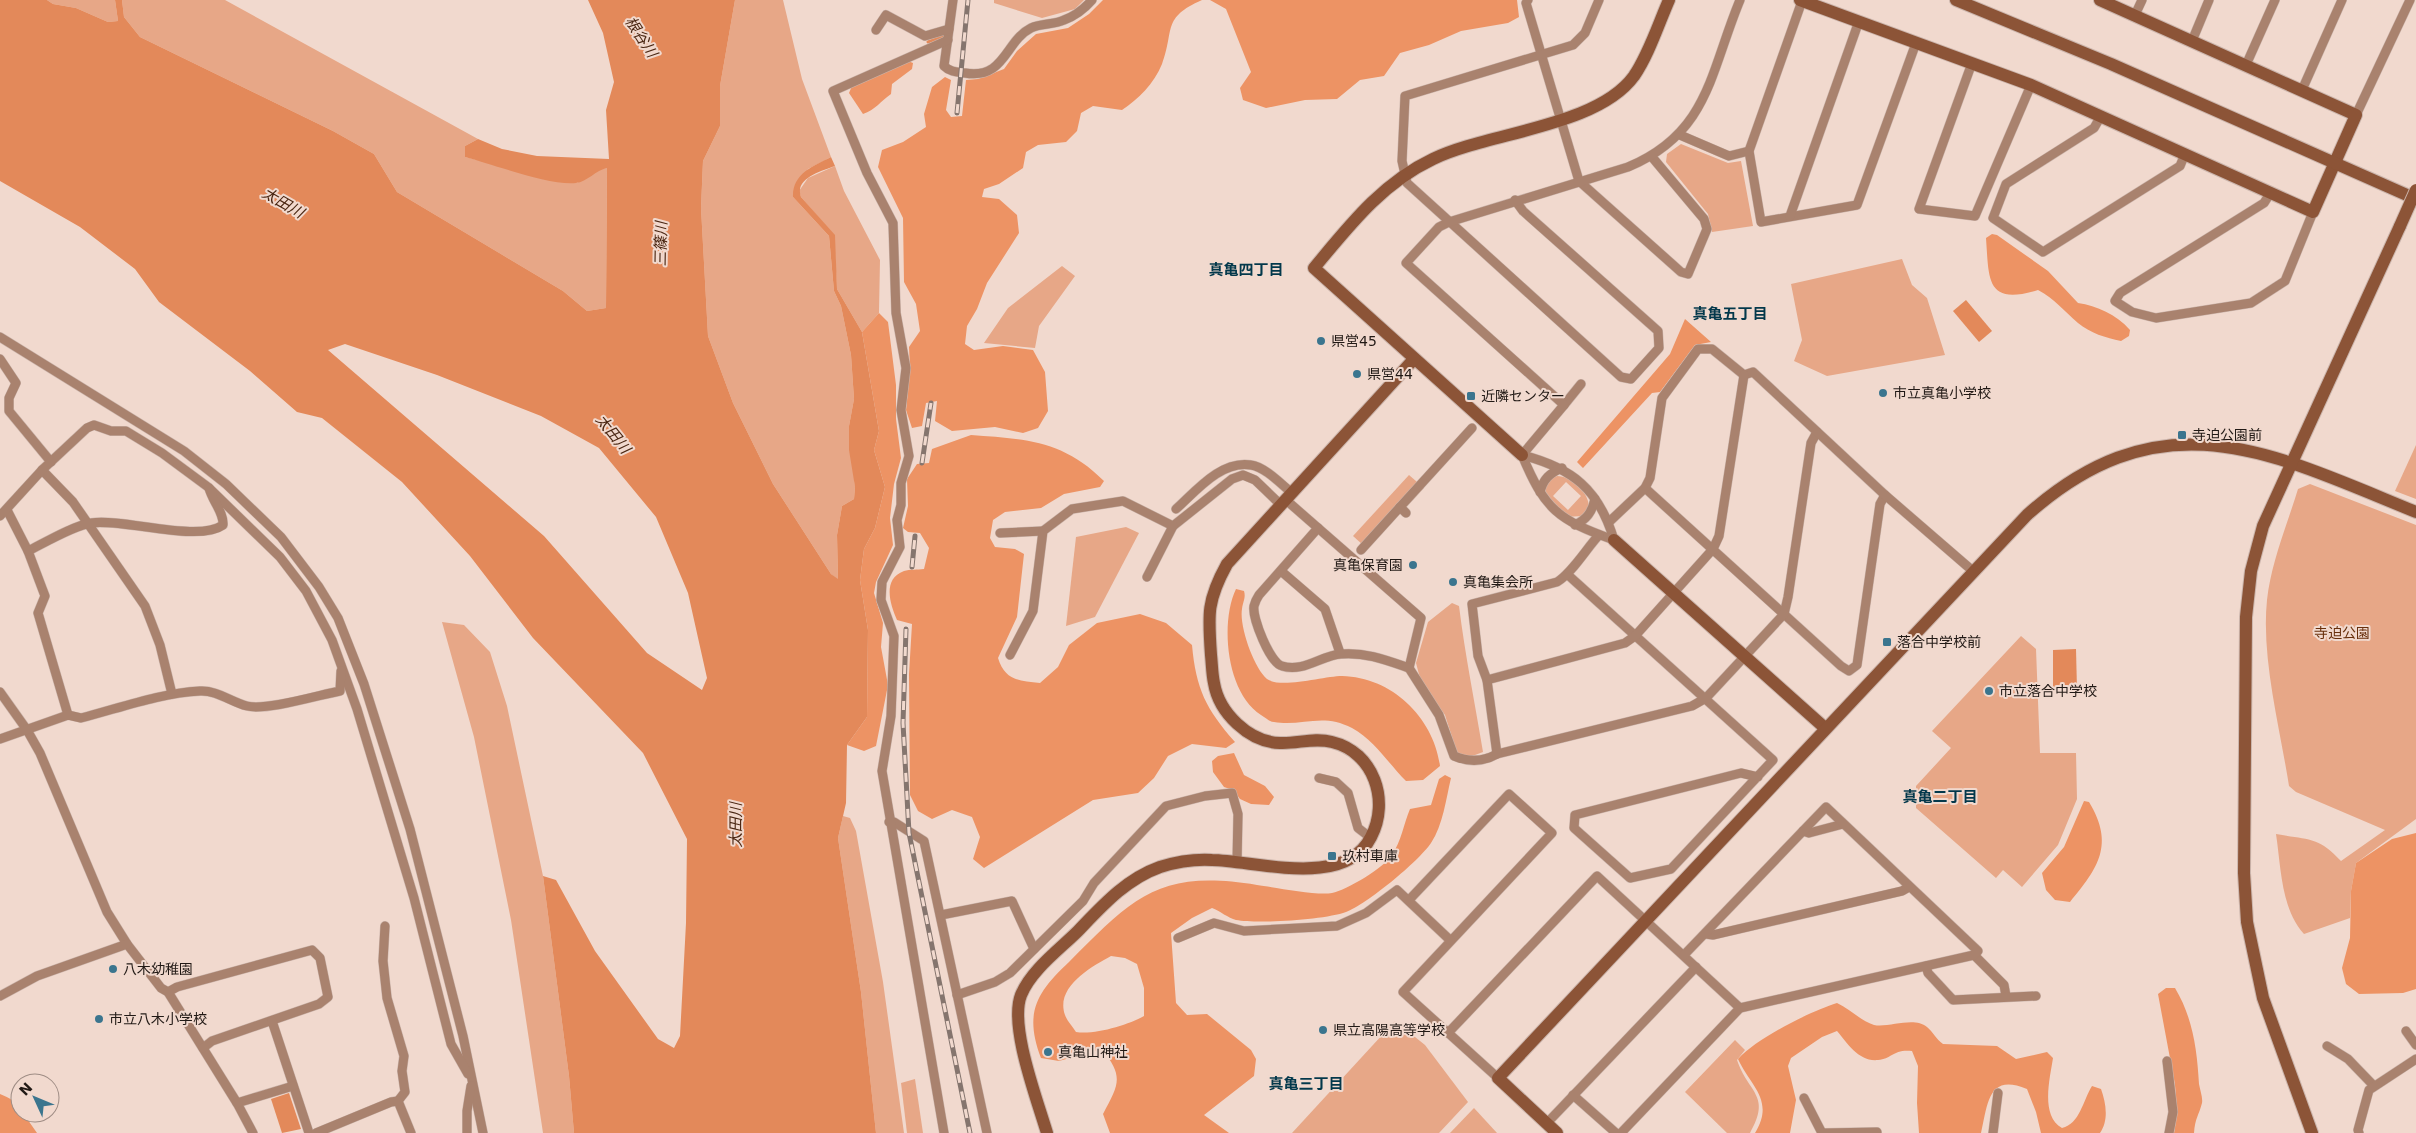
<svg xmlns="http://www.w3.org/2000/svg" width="2416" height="1133" viewBox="0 0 2416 1133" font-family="'DejaVu Sans','Noto Sans JP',sans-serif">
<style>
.green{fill:#e7a787;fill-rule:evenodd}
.forest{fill:#ed9364;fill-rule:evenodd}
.water{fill:#e3895a;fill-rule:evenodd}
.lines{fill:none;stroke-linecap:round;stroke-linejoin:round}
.stream{stroke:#e3895a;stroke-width:3}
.street-casing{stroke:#ccb6ad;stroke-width:10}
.secondary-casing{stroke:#ccb6ad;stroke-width:14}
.street{stroke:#a9826e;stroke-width:9}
.secondary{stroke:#8c5437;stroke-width:12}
.rail-casing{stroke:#85756e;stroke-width:5}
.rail{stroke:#f1d9ce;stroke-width:3;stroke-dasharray:9;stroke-linecap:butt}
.secondary-bridge-casing{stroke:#ccb6ad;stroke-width:14;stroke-linecap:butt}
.secondary-bridge{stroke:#8c5437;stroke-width:12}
.poi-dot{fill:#3b758e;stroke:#f1d9ce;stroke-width:2}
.labels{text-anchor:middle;stroke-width:4;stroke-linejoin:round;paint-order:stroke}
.poi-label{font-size:14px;fill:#211915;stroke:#f1d9ce;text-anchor:start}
.park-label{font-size:14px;fill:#682f0b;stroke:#f1d9ce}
.water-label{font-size:15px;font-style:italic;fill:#4a2612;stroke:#f1d9ce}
.neighbourhood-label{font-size:15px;font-weight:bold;fill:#03384b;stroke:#f1d9ce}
</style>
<rect width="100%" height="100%" fill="#f1d9ce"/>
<!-- green -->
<g class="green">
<polygon points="47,0 115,0 118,21 108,22 76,8 53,4"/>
<polygon points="122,0 225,0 478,139 465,146 465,157 577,183 600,169 607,168 606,308 587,311 563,291 397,192 374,154 333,131 140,37 124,17"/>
<polygon points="735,0 783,0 802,79 831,157 808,169 793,197 829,236 834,291 841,306 851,355 854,399 849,426 855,487 854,499 842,506 837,535 838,580 831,574 773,484 733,403 708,336 701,208 703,161 720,126 720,86"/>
<polygon points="994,0 1084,0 1075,9 1042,18 994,3"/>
<polygon points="1681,144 1728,163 1741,161 1753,226 1712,232 1708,214 1666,162 1667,154"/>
<polygon points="835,166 844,191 880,260 879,313 862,332 837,289 834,235 801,197 799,191 808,178"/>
<polygon points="1902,259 1912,285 1927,298 1945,355 1827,376 1794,361 1802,340 1791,284"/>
<polygon points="1062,266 1075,276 1039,326 1035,348 984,343 1008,308"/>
<polygon points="2416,445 2416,499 2395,491"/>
<polygon points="1409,475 1424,488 1370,546 1363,545 1353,536"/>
<path d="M1557 476C1571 476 1588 491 1589 506L1582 516 1566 517 1545 494C1545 486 1549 479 1557 476ZM1566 482 1581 496 1568 510 1553 496Z"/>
<path d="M2310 484 2416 525V819L2356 863 2351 891 2350 918 2304 934C2281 909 2281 867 2276 834 2308 840 2318 836 2341 861L2385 830 2296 792 2289 786C2280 728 2261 658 2267 600 2271 563 2287 525 2298 489Z"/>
<polygon points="1126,527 1139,533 1095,617 1066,626 1076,537"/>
<path d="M1452 603 1459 606C1465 655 1475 703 1483 752L1467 758 1457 753 1445 715 1421 682 1416 663 1428 622Z"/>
<polygon points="442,622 464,625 490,652 507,706 543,876 569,1076 574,1133 543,1133 511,920 474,737"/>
<polygon points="2021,636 2036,649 2040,753 2076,753 2077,799 2058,845 2022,887 2003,870 1996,878 1916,808 1916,786 1951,748 1932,731"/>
<polygon points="843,816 850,818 856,831 883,982 904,1133 876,1133 861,992 838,838"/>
<polygon points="1395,1021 1425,1045 1468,1102 1439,1133 1292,1133"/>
<path d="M1735 1040 1745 1050 1737 1060C1748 1093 1772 1095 1750 1133H1727L1685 1092Z"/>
<polygon points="915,1079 923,1133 907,1133 901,1083"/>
<polygon points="1474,1108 1497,1133 1450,1133"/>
</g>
<!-- forest -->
<g class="forest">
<path d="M1103 0H1202C1161 18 1175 30 1162 64 1154 84 1138 99 1122 110L1093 106 1081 113 1077 131 1066 142 1038 145 1026 152 1023 168 999 184 984 189 982 197 999 199 1017 215 1019 233 987 283 977 309 967 326 965 344 974 350 1003 346 1033 350 1045 372 1048 411 1038 428 1023 433 995 427 952 431 935 421 937 401 926 403 922 426 912 428 906 410 910 368 909 347 920 331 916 304 904 282 903 218 878 167 882 150 903 142 926 127 924 114 932 87 945 77 951 80 946 110 951 117 962 116 966 80 978 79 1004 69 1017 51 1036 34 1068 28 1089 14Z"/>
<polygon points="1210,0 1517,0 1519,17 1508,23 1461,31 1429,45 1400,53 1384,76 1360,80 1337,99 1305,100 1266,108 1243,100 1240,88 1251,72 1226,9"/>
<path d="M908 61 913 63 912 69 892 84 891 94C881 101 875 110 863 114L849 93 852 86Z"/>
<path d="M1992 234 1997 235 2048 271 2078 303C2097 306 2116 314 2130 330L2129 336 2121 341C2106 338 2090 333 2078 323 2064 311 2055 299 2038 290 1986 306 1989 280 1986 238Z"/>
<polygon points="879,313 888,322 896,385 896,419 901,458 894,484 890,518 893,545 876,582 874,593 883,623 881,647 888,685 876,746 864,751 847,745 867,717 868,630 860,580 864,549 875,528 885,487 874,450 879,431 862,332"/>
<polygon points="1685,319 1711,342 1695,345 1660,392 1652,393 1583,468 1577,462 1670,354"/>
<path d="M971 435C1025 439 1063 440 1104 481L1100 487 1064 494 1041 508 1005 512 993 520 990 538 995 547 1015 549 1024 554 1017 617 998 658C1005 680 1018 681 1040 683L1058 667 1069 645 1097 623 1140 614 1166 623 1192 645C1196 689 1206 709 1235 742L1226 748 1192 744 1168 756 1154 778 1138 793 1093 800 984 868 973 859 980 837 972 817 952 810 932 819 918 811 910 795 909 674 912 624 897 620C890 604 882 579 904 571 910 569 917 570 924 569L929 548 920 533 908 532 903 528 908 506 907 479 917 464 929 463 932 449Z"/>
<path d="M1236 589 1244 591C1246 598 1243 601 1242 609 1239 626 1254 668 1267 679 1281 689 1324 676 1342 676 1392 677 1434 718 1440 766L1423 780 1406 781C1388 763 1375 741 1352 728 1322 712 1302 727 1274 722 1269 722 1265 717 1261 715 1226 693 1220 622 1236 589Z"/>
<polygon points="1234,753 1244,775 1265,786 1274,797 1269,805 1251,804 1240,799 1233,790 1224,787 1213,772 1212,761 1218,756"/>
<path d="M1445 775 1451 778C1446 799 1443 825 1431 843 1419 861 1366 905 1346 912 1324 920 1258 924 1236 920 1228 918 1220 911 1212 908L1192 918 1171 933 1176 1003 1187 1015 1207 1014 1251 1050 1256 1059 1254 1076 1204 1115 1229 1133H1110L1103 1114C1119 1084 1124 1077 1102 1049L1059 1061 1041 1058C1024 1013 1036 993 1069 962 1134 897 1159 869 1257 885 1274 887 1317 896 1332 893 1347 890 1385 867 1392 855 1401 842 1404 823 1410 809L1431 805 1439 779ZM1111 956 1125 958 1137 964 1144 988V1016C1128 1025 1095 1035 1076 1032 1073 1027 1067 1021 1065 1015 1055 987 1091 967 1111 956Z"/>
<path d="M2084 801 2089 802C2115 845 2098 868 2070 902L2055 900 2046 890 2042 873 2064 847Z"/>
<polygon points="2416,833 2416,989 2403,993 2359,994 2346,984 2342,968 2350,938 2351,891 2356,863 2392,839"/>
<path d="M2166 988H2175C2193 1018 2197 1050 2199 1084 2200 1090 2203 1098 2202 1103 2199 1115 2195 1118 2194 1133H2174L2177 1113 2175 1085 2158 994Z"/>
<path d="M1837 1003C1850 1009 1861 1021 1874 1025 1889 1028 1914 1016 1927 1027 1933 1032 1936 1039 1943 1044L1997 1046 2016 1059 2047 1052 2053 1058C2050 1078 2040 1116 2062 1128 2080 1124 2083 1100 2092 1086L2101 1089C2106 1103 2109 1120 2100 1133H2041L2036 1112 2027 1089C1988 1073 1988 1103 1981 1133H1919L1917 1103 1918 1066 1912 1051C1893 1049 1892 1059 1878 1060 1859 1062 1848 1044 1837 1031L1822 1037 1791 1058 1788 1066 1796 1100 1790 1133H1755C1775 1100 1751 1087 1738 1059 1757 1038 1809 1012 1837 1003Z"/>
<path d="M0 1094C9 1098 19 1102 20 1113H23L37 1133H0Z"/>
</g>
<!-- water -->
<g class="water">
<path d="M0 0H47L53 4 76 8 108 22 118 21 115 0H122L124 17 140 37 333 131 374 154 397 192 563 291 587 311 606 308 607 168C596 170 587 182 576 183 550 186 492 164 465 157V146L478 139 502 149 537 156 609 159 606 110 614 82 603 33 588 0H735L720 86V126L703 161 701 208 708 336 733 403 773 484 831 574 838 579 837 535 842 506 854 499 855 487 849 450V426L854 399 851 355 841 306 834 291 829 236 793 197C792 174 813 166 831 157L835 166C822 171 794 178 801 197L835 235 837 289 862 332 879 431 874 450 885 487 875 528 864 549 860 580 868 630 867 717 847 745 846 803 838 838 861 992 876 1133H574L569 1076 543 876 556 880 595 951 658 1039 674 1048 680 1036 686 923 687 839 643 753 533 638 470 556 402 482 322 418 297 412 250 371 159 302 135 269 80 227 0 181ZM345 344 437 375 541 416 599 448 656 517 688 593 707 678 702 690 647 653 544 536 328 350Z"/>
<polygon points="1966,300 1992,331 1979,342 1953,311"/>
<polygon points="2076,649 2077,690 2053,690 2053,650"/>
<polygon points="289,1093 301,1129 282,1133 271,1099"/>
</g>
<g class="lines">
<!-- stream -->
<polyline class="stream" points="928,42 944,36 944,34"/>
<!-- street casing -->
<g class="street-casing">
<g id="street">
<path d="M953 0 944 66C950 72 957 72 965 73 1005 80 1005 41 1031 28 1041 23 1054 25 1064 20 1075 16 1085 8 1092 0"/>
<polyline points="1528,0 1526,3 1579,181 1681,272 1688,274 1707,229 1704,219 1652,157"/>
<polyline points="1802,1 1749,151 1761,222 1857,205 1916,43"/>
<polyline points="2135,15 2142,0"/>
<polyline points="876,30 886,15 925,36 949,29"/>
<polyline points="2192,41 2209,0"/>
<polyline points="1972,63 1919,209 1975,216 2031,85"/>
<polyline points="2246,65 2275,0"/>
<polyline points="2302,90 2342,0"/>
<polyline points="2356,115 2410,0"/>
<polyline points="2101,116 2094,128 2006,184 1993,218 2043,252 2180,166 2185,154"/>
<polyline points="1680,135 1729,156 1749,151"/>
<polyline points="2271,192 2264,203 2120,293 2115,301 2132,312 2156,318 2251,303 2285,281 2313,212"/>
<polyline points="1515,200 1523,211 1658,331 1659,348 1631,379 1621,377 1407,183 1402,161 1405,96 1573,45 1585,33 1599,0"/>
<polyline points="1790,216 1859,21"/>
<polyline points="0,337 184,451 226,484 281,537 319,587 338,618 364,684 410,829 463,1036 483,1133"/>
<polyline points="0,359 16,383 9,398 9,411 51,462"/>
<polyline points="1564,405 1581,384"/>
<path d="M1522 455 1564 405 1406 263 1439 227 1449 222 1628 167C1709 133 1710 72 1740 0"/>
<path d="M1522 455C1572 468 1599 489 1614 540"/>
<path d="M1522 455C1545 510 1558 520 1614 540"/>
<polyline points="42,470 73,502 145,606 160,645 172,694"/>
<polyline points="1645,488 1841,666 1849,671 1857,665 1880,504 1885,495"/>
<path d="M1540 492C1543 479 1550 473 1562 468"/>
<path d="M1286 500 1421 618 1409 668 1439 715 1454 756C1468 762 1483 762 1497 754L1692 706 1706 698 1784 614 1788 597 1811 443 1817 432"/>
<path d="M1176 509C1196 491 1221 460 1251 465 1265 467 1281 484 1292 493"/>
<polyline points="7,510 28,551 45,596 38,613 68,715"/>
<polyline points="1406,513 1400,507 1472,428"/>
<polyline points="0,516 42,470 87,428 94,425 111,431 126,431 162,453 208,487 280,557 306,591 332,640 357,709 414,898 451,1044 468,1074"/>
<polyline points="1609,522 1645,488 1650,478 1662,398 1698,349 1712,349 1744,375 1753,372 1885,495 1974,572"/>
<path d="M1575 525C1587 519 1592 512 1595 499"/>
<path d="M1318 528 1259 595C1257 598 1255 602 1254 606 1252 618 1270 663 1282 666 1303 673 1322 655 1341 654 1366 652 1386 660 1409 668"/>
<polyline points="1000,533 1043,531"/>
<polyline points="1361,550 1400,507"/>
<path d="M28 551C44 543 75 525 91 523 124 518 198 543 223 525 224 512 212 501 209 488"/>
<polyline points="1281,571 1325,609 1340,653"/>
<polyline points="1568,575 1773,760 1671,869 1630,878 1574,828 1575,815 1741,773 1758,777"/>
<polyline points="1147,577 1173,526 1232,479 1243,475 1255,480 1281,505"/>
<polyline points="1010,655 1033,611 1043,531 1072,509 1123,501 1173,526"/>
<polyline points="1487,680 1625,643 1635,636 1713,549 1719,536 1744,375"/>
<polyline points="0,692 27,730 40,753 107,912 127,944 161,988 168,992 237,1103 253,1133"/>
<path d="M0 739 68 715 81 718C120 708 160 693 200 691 217 690 231 702 247 706 266 711 319 695 340 691L341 671"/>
<path d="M1497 754 1487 680 1478 656 1472 604 1557 582C1572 573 1586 549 1599 535"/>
<polyline points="1319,778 1336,782 1348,793 1358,828 1371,838"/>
<polyline points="889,822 894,822 924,841 987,1133"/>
<polyline points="1803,831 1809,833 1843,824"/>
<polyline points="1409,900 1509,794 1552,833 1403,992 1498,1078"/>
<polyline points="941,915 1012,901 1034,949"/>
<polyline points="385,926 383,961 387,998 404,1056 402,1071 405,1092 398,1101"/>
<polyline points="1706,934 1713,935 1902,891 1909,887"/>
<polyline points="1178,938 1214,923 1244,931 1337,926 1366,913 1397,890 1450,940"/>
<polyline points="1974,955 2004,985 2006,996"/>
<polyline points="1926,966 1928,973 1953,1000 2036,996"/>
<polyline points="168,992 177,987 312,950 320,958 328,997 319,1004 212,1041 203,1048"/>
<polyline points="957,995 995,982 1010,973 1083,901 1094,883 1166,806 1205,796 1232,793 1238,814 1237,862"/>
<polyline points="0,996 37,976 127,944"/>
<polyline points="272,1021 309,1133"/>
<polyline points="2406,1031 2416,1045"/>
<polyline points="1448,1033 1597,876 1740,1008"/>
<polyline points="2327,1046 2348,1059 2374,1086"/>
<polyline points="2167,1061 2173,1112 2169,1133"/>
<polyline points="1573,1095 1616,1133"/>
<polyline points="1804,1098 1822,1133"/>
<polyline points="237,1103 293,1086"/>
<polyline points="1547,1123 1696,967"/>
<polyline points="316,1133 391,1102 398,1101 411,1133"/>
<polyline points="467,1133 467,1111 471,1086"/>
<polyline points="944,1133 882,771 891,716 894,636 881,600 882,582 900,547 897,520 901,505 901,483 909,456 901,410 906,368 896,313 893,223 867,173 833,91 948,40"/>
<polyline points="1621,1133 1740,1008 1974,955 1978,951 1826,807 1684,955"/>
<polyline points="1824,1133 1877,1132"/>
<polyline points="1993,1133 1998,1093"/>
<polyline points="2359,1133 2358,1130 2369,1090 2416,1059"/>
</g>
</g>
<!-- secondary casing -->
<g class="secondary-casing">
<g id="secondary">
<polyline points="1800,0 2031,85 2313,212 2356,115 2100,0"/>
<polyline points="1956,0 2111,64 2416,199"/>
<path d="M1522 455 1314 268C1349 226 1382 183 1433 159 1489 132 1597 127 1634 76 1649 54 1658 25 1669 0"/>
<polyline points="1614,540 1825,728"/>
<path d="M1047 1133C1037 1099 1009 1026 1021 995 1031 970 1060 949 1078 931 1102 906 1126 879 1160 867 1176 862 1195 859 1212 860 1258 861 1345 889 1371 837 1390 801 1374 752 1332 742 1314 737 1297 744 1280 743 1249 742 1219 713 1214 683 1212 674 1212 664 1211 655 1208 614 1207 600 1227 564L1414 359"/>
<path d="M1557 1133 1498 1078 2027 515C2163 394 2271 453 2416 512"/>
<polyline points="2312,1133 2263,998 2247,922 2244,873 2246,617 2251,571 2263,526 2400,226"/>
</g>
</g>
<!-- street -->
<use href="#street" class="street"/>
<!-- secondary -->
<use href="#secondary" class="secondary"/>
<!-- rail casing -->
<g class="rail-casing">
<g id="rail">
<polyline points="957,113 968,0"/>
<polyline points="922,463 931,403"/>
<polyline points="912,567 915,536"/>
<polyline points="906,629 903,723 909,833 970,1133"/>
</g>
</g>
<!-- rail -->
<use href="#rail" class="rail"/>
<!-- secondary-bridge casing -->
<g class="secondary-bridge-casing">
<polyline id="secondary-bridge" points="2400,226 2416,190"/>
</g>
<!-- secondary-bridge -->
<use href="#secondary-bridge" class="secondary-bridge"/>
</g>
<!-- markers -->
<g class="poi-dot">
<circle cx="1321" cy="341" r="5"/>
<circle cx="1357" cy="374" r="5"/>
<circle cx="1883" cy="393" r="5"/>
<rect x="1466" y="391" width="10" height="10" rx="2.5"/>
<rect x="2177" y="430" width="10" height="10" rx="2.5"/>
<circle cx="1413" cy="565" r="5"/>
<circle cx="1453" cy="582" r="5"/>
<rect x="1882" y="637" width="10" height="10" rx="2.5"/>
<circle cx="1989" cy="691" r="5"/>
<rect x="1327" y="851" width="10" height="10" rx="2.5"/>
<circle cx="113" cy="969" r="5"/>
<circle cx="99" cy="1019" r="5"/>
<circle cx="1323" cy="1030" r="5"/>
<circle cx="1048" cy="1052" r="5"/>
</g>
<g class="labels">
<!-- poi labels -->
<g class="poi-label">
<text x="1331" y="346">県営45</text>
<text x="1367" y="379">県営44</text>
<text x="1893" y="398">市立真亀小学校</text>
<text x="1481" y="401">近隣センター</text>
<text x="2192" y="440">寺迫公園前</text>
<text x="1403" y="570" text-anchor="end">真亀保育園</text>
<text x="1463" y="587">真亀集会所</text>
<text x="1897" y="647">落合中学校前</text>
<text x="1999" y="696">市立落合中学校</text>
<text x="1342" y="861">玖村車庫</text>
<text x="123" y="974">八木幼稚園</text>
<text x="109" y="1024">市立八木小学校</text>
<text x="1333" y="1035">県立高陽高等学校</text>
<text x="1058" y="1057">真亀山神社</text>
</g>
<!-- park labels -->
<g class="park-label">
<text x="2342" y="638">寺迫公園</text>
</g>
<!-- water labels -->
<g class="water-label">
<text transform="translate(641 37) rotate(57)" y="5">根谷川</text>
<text transform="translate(283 203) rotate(30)" y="5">太田川</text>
<text transform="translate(661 244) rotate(-89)" y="5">三篠川</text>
<text transform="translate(613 434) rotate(51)" y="5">太田川</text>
<text transform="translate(736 825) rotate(-90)" y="5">太田川</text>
</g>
<!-- neighbourhood labels -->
<g class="neighbourhood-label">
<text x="1246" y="275">真亀四丁目</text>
<text x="1730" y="319">真亀五丁目</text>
<text x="1940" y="802">真亀二丁目</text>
<text x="1306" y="1089">真亀三丁目</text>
</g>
</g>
<!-- north arrow -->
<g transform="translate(35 1098) rotate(314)"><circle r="24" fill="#f1d9ce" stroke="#9e8c84"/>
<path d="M0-4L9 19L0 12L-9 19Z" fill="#3b758e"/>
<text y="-8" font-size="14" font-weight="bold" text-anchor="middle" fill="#211915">N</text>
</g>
</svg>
